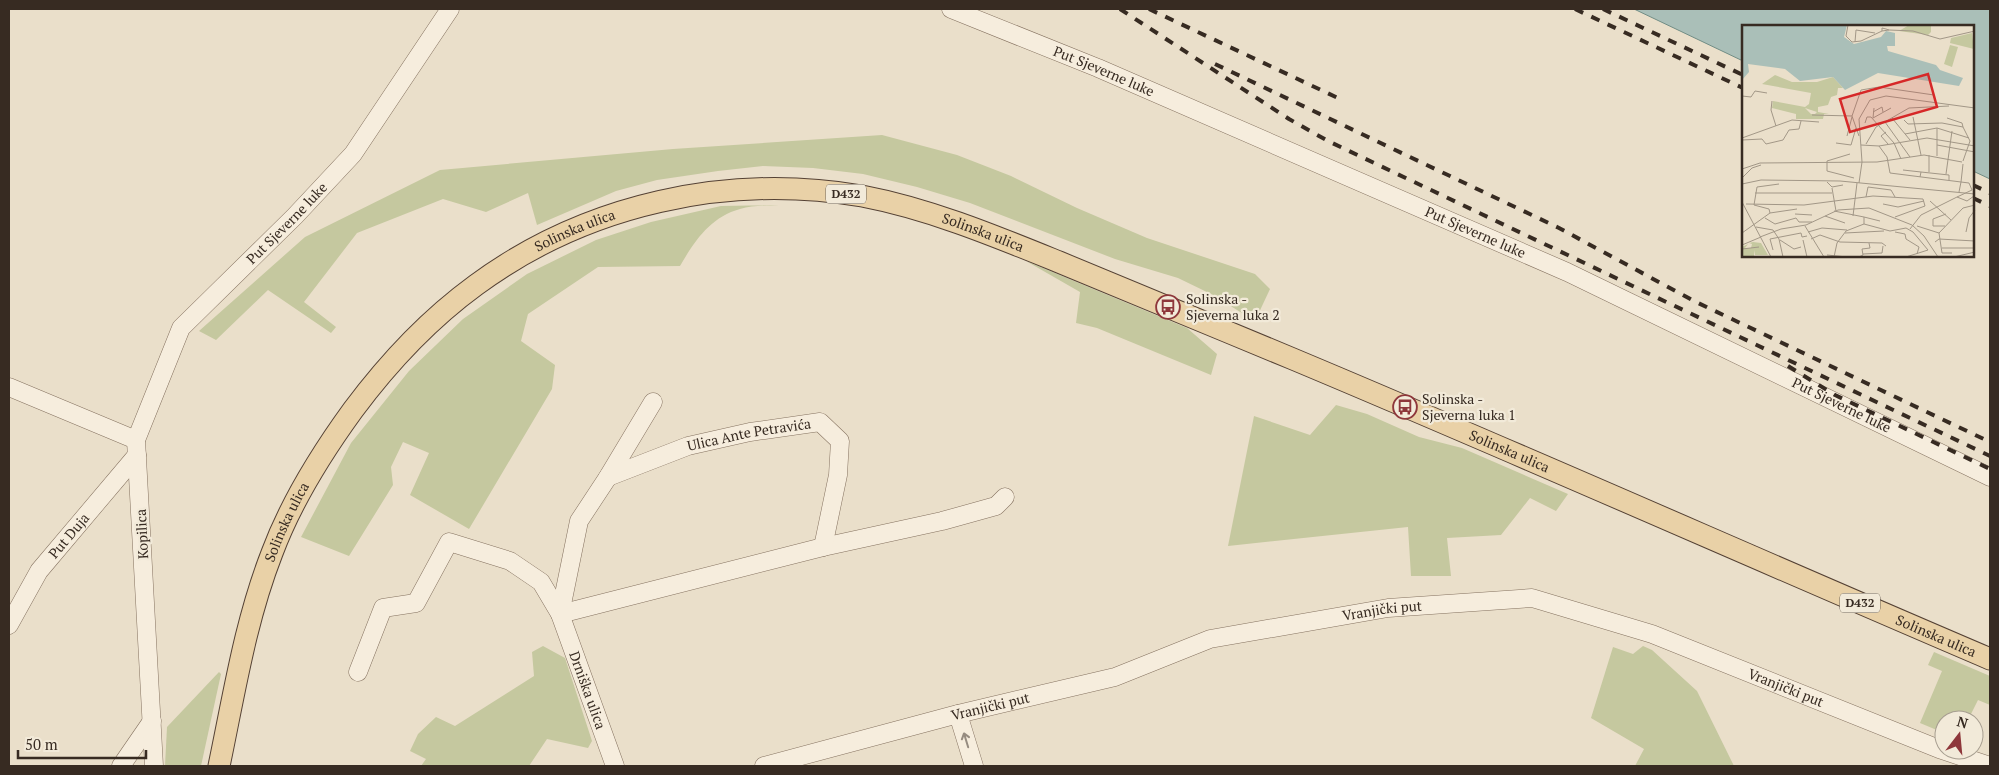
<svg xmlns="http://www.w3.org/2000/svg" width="1999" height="775" viewBox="0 0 1999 775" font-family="'PT Serif',serif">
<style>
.green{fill:#c5c89f}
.water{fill:#aabfb8;stroke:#718d85}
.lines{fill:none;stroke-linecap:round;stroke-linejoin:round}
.minor-casing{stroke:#857260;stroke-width:19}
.major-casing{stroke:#544134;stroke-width:23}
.minor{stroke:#f6eddd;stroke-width:18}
.major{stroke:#e9d1a7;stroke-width:21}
.rail{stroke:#372b22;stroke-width:4;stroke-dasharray:9 9;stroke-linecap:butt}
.oneway{stroke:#968c80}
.labels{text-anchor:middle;stroke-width:4.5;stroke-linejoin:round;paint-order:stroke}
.shield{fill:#f2ead9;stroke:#6f6459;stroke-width:1}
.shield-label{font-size:12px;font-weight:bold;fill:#372b22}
.street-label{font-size:14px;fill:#372b22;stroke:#f2ead9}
.poi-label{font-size:14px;fill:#372b22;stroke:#f2ead9;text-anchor:start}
.inset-road{fill:none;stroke:#a29787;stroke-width:1}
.view{fill:#d62828;fill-opacity:0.15;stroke:#d62828;stroke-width:2.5}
.inset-edge{fill:none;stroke:#372b22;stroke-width:2.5}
</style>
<rect width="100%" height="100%" fill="#eadfca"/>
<!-- green -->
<g class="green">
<polygon points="882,135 957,155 1011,176 1077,208 1147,238 1255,274 1270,289 1255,321 1211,294 1178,278 1115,259 970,203 917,187 863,174 813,168 763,166 718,171 657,180 616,191 537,225 528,193 486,212 443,199 357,233 304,302 336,327 331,333 268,290 216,340 199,331 305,237 440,170 673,149"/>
<path d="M779 205C767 206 752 205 740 209 711 217 695 240 680 266L598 267 528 314 521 341 555 365 552 389 469 529 410 495 429 453 403 442 391 467 393 485 349 556 301 537 351 443 409 371 463 319 527 274 596 240 651 222 721 206Z"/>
<polygon points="1026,261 1187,328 1217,354 1211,375 1097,328 1076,323 1080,292"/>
<polygon points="1336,405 1367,414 1419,437 1462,448 1568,494 1556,511 1530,498 1501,535 1447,538 1451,576 1411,576 1408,527 1228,546 1254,416 1310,435"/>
<polygon points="543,646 565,658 592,741 588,748 547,739 529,766 421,766 426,759 410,751 418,734 436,717 455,726 534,676 532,652"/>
<polygon points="1643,646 1652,650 1697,691 1734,766 1635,766 1644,749 1591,718 1613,647 1633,654"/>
<polygon points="1934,652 1990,676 1990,705 1978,700 1968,720 1944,720 1944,733 1920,723 1942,671 1928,665"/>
<polygon points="219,672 221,674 201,766 165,766 167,727"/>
</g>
<!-- water -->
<polygon class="water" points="1634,9 1990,9 1990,179 1973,171 1973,26 1743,26 1743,61"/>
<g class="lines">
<!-- minor casing -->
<g class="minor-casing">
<g id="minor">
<path id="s1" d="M951 9 1098 68 1567 272 1990 477"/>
<polyline points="9,387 136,440"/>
<polyline points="653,402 608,477 579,521 560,614 823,547 942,521 996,506 1005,497"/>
<path id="s2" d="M608 477 688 446 750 432 820 422 840 441 838 475 823 547"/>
<path id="s3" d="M9 625 39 571 137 455"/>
<path id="s4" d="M358 672 383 608 416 603 449 542 510 561 541 582 560 614 615 766"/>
<polyline points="958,714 974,766"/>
<polyline points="121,766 152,721"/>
<path id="s5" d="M154 766 136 440 181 328 295 216 353 154 450 9"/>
<path id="s6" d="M764 766 958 714 1115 677 1210 639 1388 608 1532 598 1652 634 1939 749 1990 766"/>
</g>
</g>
<!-- major casing -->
<g class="major-casing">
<g id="major">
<path id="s7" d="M219 766C234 695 245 622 272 553 291 502 321 454 353 410 388 363 428 320 476 285 586 204 727 173 862 196 930 209 995 236 1059 262 1138 294 1215 327 1293 359 1527 457 1758 560 1990 659"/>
</g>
</g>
<!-- minor -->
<use href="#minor" class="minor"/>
<!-- major -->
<use href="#major" class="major"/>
<!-- rail -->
<g class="rail">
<polyline points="1120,9 1289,119 1328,141 1990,456"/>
<polyline points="1149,9 1338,98"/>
<polyline points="1575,9 1743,88"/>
<polyline points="1603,9 1743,75"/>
<polyline points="1215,64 1559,228 1694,301 1990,442"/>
<polyline points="1973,185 1990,193"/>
<polyline points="1973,198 1990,206"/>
<polyline points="1788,366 1835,395 1990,469"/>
</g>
</g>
<!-- one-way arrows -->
<defs><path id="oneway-shaft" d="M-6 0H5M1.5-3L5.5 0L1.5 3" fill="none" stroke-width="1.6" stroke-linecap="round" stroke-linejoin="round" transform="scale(1.25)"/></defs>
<use class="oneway" href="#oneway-shaft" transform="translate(966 740) rotate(-107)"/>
<!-- icons -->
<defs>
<g id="bus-ring" transform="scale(1.25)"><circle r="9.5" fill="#f2ead9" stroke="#8e373b" stroke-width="1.5"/><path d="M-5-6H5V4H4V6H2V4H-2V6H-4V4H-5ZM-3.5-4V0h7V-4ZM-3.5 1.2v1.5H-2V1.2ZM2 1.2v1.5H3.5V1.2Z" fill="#8e373b"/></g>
</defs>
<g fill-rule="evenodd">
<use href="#bus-ring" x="1168" y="307"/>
<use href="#bus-ring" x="1405" y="407"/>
</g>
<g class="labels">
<!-- shield labels -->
<g class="shield">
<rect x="826" y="184.5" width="40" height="19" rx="4"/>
<rect x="1840" y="593.5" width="40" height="19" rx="4"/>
</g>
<g class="shield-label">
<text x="846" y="198">D432</text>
<text x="1860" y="607">D432</text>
</g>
<!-- street labels -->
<g class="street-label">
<text dy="5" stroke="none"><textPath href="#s1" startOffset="165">Put Sjeverne luke</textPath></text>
<text dy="5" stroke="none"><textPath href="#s5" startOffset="596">Put Sjeverne luke</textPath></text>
<text dy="5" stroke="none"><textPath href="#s7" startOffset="674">Solinska ulica</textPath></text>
<text dy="5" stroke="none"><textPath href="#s7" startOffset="1094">Solinska ulica</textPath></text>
<text dy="5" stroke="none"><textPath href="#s1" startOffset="570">Put Sjeverne luke</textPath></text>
<text dy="5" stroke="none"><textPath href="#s1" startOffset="975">Put Sjeverne luke</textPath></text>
<text dy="5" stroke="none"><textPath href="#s2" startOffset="148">Ulica Ante Petravića</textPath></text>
<text dy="5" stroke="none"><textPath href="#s7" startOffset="1664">Solinska ulica</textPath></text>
<text dy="5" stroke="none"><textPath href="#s7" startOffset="254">Solinska ulica</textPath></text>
<text transform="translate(142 534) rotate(-93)" y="5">Kopilica</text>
<text dy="5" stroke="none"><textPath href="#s3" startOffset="108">Put Duja</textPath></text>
<text dy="5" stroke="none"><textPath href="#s6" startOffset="639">Vranjički put</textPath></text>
<text dy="5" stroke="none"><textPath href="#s7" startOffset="2129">Solinska ulica</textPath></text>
<text dy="5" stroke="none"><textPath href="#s6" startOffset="1059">Vranjički put</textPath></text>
<text dy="5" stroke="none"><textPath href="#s4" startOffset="391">Drniška ulica</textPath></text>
<text dy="5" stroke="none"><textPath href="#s6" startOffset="234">Vranjički put</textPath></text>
</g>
<!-- poi labels -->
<g class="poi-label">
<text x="1186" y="304">Solinska -<tspan x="1186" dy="16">Sjeverna luka 2</tspan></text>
<text x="1422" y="404">Solinska -<tspan x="1422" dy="16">Sjeverna luka 1</tspan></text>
</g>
</g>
<!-- overview -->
<g transform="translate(1742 25)">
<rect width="232" height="232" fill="#eadfca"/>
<path d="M167 0H189V7L186 10 157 6ZM230 8 232 24 208 18 209 13ZM208 20 216 22 210 42 202 39ZM33 50 50 57H75L91 52 101 63H96L95 70 89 72 86 80 76 82V87L87 89H73L75 87 63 83 69 89H82L81 94H54V89L30 83 31 76 63 82 67 79 69 68 20 59ZM11 217 19 218 26 230H13L12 225V232H1L0 222 6 219 3 223H9L10 219 7 218Z" fill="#c5c89f"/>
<path d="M0 0H105L102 12 112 19 139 12 144 6 153 8V21H145L146 26 194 40 198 45 221 53 217 61 136 48 103 65 91 52 58 56 43 44 6 39 7 47 0 55Z" fill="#aabfb8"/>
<path class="inset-road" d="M106 0 104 11 110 17 119 16 140 6M140 3 144 4 147 5 140 6ZM147 5 171 6 198 14 233 6M113 17 114 5 133 8M0 71 9 72 13 66 25 68M30 76 29 85 34 101M132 83 131 93 149 83M131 87 140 82 141 87M70 90 110 91M110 91 119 65 137 62 192 70M110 91 117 111M171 92 179 130M150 93 168 115M205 93 220 98 221 102M162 95 166 99 200 98 221 102 228 116 221 136M143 97 168 132M123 98 125 92H129L152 118 159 134M144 107 139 111 146 119M163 109 195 103 227 113M105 111 110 92M0 113 50 95 77 97M0 115 20 114 24 119 41 115 47 105 57 104 59 96M94 118 109 120 114 103M124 119 134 102 167 83 207 81M119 120 137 121 185 113 233 121M195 120 233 127M137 121 145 132 148 148 219 157 221 139M108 129 85 136V146L112 153M187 130V147M195 131V103M0 144 18 138 135 137 182 130 220 137M161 145 179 147 178 152M179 147 207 150V155M204 149 210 106M0 153 10 143 19 140M85 157 90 162 101 160M117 158 120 137 117 94 128 75 144 71 233 83M0 159 19 155 98 156 233 169M90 163 94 186M217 167 219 157 227 158 230 165 215 172 225 176 232 171M13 168H90M124 172 126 162 149 165 153 172M188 176 209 195M0 177 29 232M4 179 62 180 131 171 181 174 183 181 153 192M141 179 156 182 182 176M92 186 122 192V199M28 188 55 184M53 189 70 190M83 191 103 198M111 191 115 158M122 192 138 196M23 193 33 199 54 193 57 197H70M63 201 82 232M175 201 197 208M203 201H191V194L204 189M14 202 31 205 37 214 41 232M168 204 179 190 215 172M66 207 80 203 105 205M153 207 163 209 164 214 177 222 175 229M224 207 227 193 233 185M0 208 28 188 27 184 12 180 15 162 37 159M103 208 142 206M18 212 39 204 64 200 96 185 127 183 170 200 182 211 196 232M69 214 78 210 98 217 140 218 144 221M38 215 52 224 59 222M61 215 65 232M193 217 197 214 233 216M0 220 19 212M200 223H232M0 224 17 222M31 225 28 214 59 208 60 212 65 211M210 228H200L197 208 221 183 233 180M121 229 140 228 141 221M85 230 105 232M92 232 95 218 104 206 122 199 148 206 164 203 171 207 186 225 164 232M117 232 121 230 120 224 128 223 127 218M212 232 233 227"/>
<path class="view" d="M186 49 195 82 108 107 98 74Z"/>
<rect width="232" height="232" class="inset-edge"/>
</g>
<!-- border -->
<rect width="1999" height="775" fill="none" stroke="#372b22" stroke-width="20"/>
<!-- north arrow -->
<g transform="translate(1959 735) rotate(16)"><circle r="24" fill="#f2ead9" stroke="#a79e90"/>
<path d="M0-4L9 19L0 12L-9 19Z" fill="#8e373b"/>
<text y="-8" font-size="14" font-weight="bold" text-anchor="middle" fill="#372b22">N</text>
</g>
<!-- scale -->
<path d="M18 750v8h128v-8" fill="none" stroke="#372b22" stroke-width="2.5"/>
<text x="25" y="750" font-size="15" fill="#372b22" stroke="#f2ead9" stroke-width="4" paint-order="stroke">50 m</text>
</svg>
